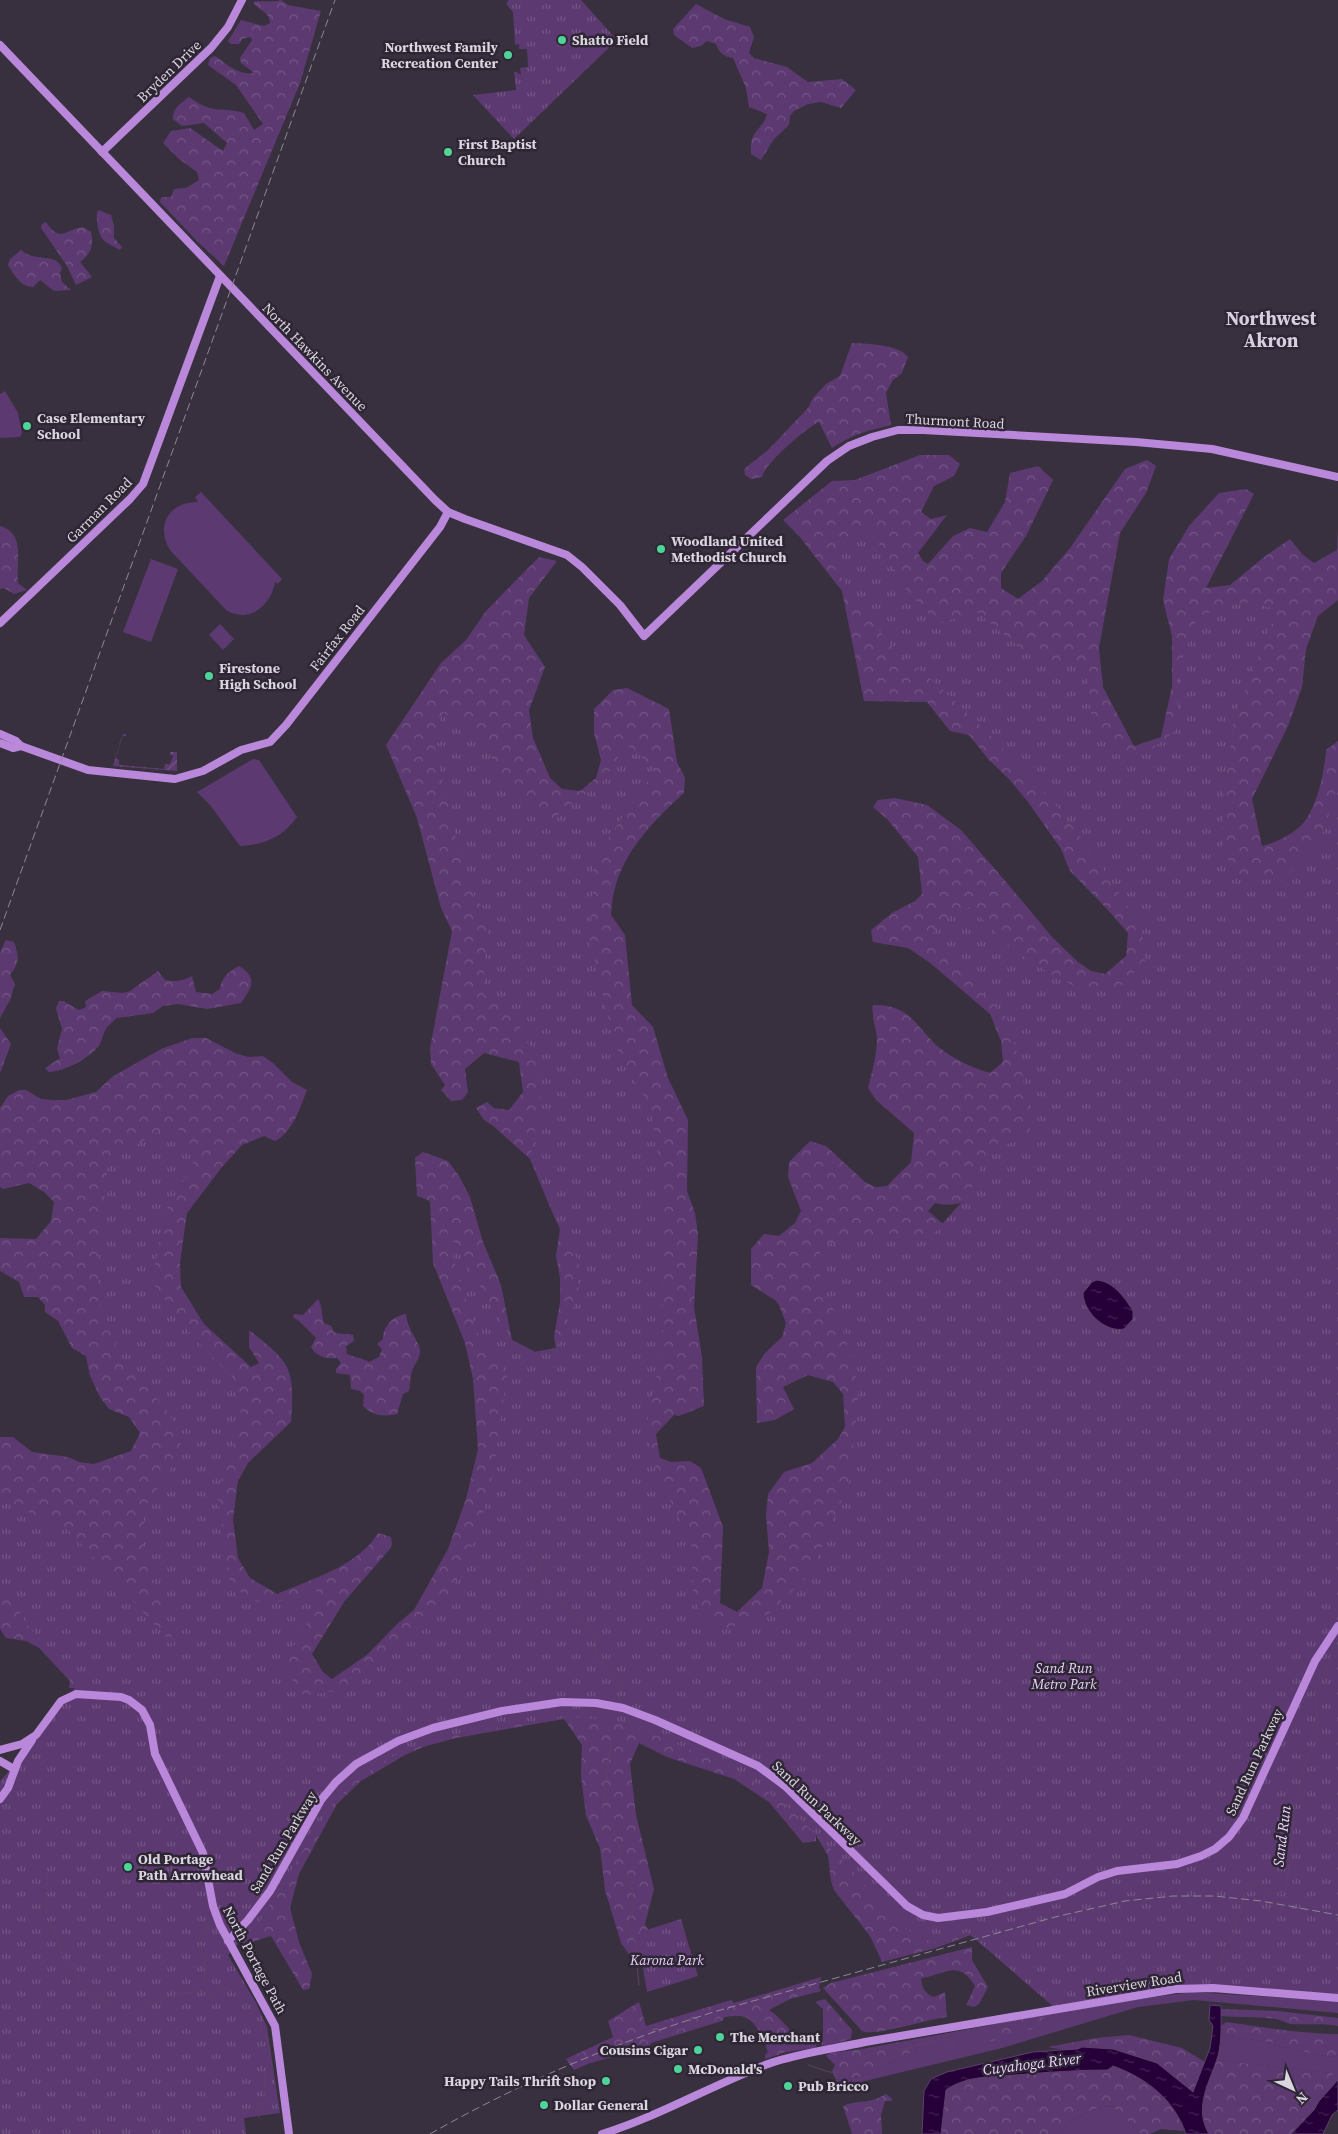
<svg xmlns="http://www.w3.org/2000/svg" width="1338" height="2134" viewBox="0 0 1338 2134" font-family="'Source Serif 4',serif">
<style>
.grass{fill:#5c3a71}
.forest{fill:url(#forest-crowns);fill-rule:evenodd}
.park{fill:url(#park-tufts)}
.garden{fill:url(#garden-furrows)}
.water{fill:url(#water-ripples);stroke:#5c406a}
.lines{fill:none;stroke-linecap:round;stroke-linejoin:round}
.stream{stroke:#5c406a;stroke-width:1}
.secondary{stroke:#ba88db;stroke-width:8}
.rail{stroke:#8e8793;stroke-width:1;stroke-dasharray:8 4;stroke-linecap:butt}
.poi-dot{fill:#4ed399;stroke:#2e2634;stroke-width:2}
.labels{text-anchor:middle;stroke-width:5;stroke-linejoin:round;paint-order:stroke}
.poi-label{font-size:14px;font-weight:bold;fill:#dad5de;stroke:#2e2634;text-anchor:start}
.street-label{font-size:14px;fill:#dad5de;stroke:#2e2634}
.park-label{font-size:14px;font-style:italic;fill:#ead1fb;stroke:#2e2634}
.water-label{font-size:15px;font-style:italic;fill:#edd4ff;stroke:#2e2634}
.district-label{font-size:19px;font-weight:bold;fill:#d9cee1;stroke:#2e2634}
</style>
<defs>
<pattern id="forest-crowns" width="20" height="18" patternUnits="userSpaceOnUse" patternTransform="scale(1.25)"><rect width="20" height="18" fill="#5c3a71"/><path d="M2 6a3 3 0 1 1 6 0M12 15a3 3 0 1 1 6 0" fill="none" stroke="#735685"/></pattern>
<pattern id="park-tufts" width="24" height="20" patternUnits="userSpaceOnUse" patternTransform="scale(1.25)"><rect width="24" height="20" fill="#5c3a71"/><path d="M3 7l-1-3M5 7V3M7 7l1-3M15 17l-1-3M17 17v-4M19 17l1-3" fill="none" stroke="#735685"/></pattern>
<pattern id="garden-furrows" width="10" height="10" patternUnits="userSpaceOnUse" patternTransform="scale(1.25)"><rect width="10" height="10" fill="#5c3a71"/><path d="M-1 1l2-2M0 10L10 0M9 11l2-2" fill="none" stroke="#735685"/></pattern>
<pattern id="water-ripples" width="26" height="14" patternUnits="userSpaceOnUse" patternTransform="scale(1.25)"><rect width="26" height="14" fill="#260038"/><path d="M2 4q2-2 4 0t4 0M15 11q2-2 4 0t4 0" fill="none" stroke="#452454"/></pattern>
</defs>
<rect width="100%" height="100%" fill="#38303e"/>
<!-- grass -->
<g class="grass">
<polygon points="5,391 18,413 22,433 20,437 0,438 0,394"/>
<path d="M201 492 282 579 278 584 275 582C271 606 249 624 226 610L170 550C155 525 169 502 198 502L195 497Z"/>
<polygon points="151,559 178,569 151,642 123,632"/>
<polygon points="220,624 234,639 223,650 209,635"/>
<path d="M253 759 259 760 297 817C283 837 264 845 240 846L210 805 197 792Z"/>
<path d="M1191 1992 1338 2001V2013L1194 2000 1138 2007 1002 2048 836 2088V2079C869 2082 889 2058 917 2051L911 2040 1097 2005Z"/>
<polygon points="1221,2032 1224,2035 1274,2043 1281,2048 1288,2047 1309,2053 1331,2057 1338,2055 1338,2080 1336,2082 1331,2073 1217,2060"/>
<polygon points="1102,2106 1113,2107 1141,2134 1061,2134 1068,2122"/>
</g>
<!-- forest -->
<g class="forest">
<path d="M281 0 288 5 321 11 300 83 224 266 198 242 160 202 161 197H171L174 189 186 188 199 180 197 172 179 159 163 143 171 131 190 128 223 151 227 143 204 123 182 126 173 119C172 109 182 102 189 97 213 115 219 106 244 113L254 130 263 124 236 85 208 65 210 58 215 56C227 64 239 76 254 73L241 63 240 58 252 40 250 37 242 39 239 44H231L228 41 241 20 264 26 270 23C269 10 259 12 253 2 263 0 272 3 281 0Z"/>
<path d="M696 4 724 19 750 27 754 37 749 53 754 58 787 67 808 82 842 79 856 90 841 108 821 102 808 104 794 111 790 116 789 125 774 139 761 160 751 154C749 129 762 132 767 114L749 107 746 88 733 58C723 56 720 54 716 44L707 41 701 46 692 48 674 35 673 29Z"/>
<path d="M98 210 111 215 114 226V238L122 247 120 250C104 241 99 241 97 221 97 216 96 214 98 210Z"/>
<path d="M46 222C61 244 65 229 83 227L91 232C94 245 91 254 80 262L92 277 76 285 67 266 41 228 42 224Z"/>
<path d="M21 250C35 263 56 252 62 268L60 273 62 282 71 290 54 291 40 280 33 287C21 287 14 275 8 265L10 259Z"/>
<path d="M852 343C868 344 898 344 908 357L902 373 893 380 886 393 891 425C869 430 851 435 832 448L819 422C805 429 765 463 762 477L751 479 745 475 744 469 768 450 808 408 813 398 826 384 840 376Z"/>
<path d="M920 455H949L960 464 954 476 934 486 921 512 931 519 947 515 918 553 923 561 928 564 953 536 970 528 987 532 1005 502 1010 473 1038 466 1053 480 1026 536 1001 573V588L1018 599 1042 581 1070 548 1125 469 1147 460 1156 466 1146 493 1120 533 1099 648 1103 687 1134 746 1161 737 1172 686V636L1163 600 1169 559 1189 526 1219 493 1246 489 1254 494 1206 588 1230 585 1264 557 1290 539 1303 555 1314 563 1337 550 1338 527V600L1318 616 1306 649 1302 687 1288 726 1252 799 1262 846C1277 843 1299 831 1307 818 1319 798 1324 773 1326 750L1338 741V1960L987 1929 936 1948 882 1962 870 1936 834 1890 831 1881 828 1856 816 1835V1841L803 1843 769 1802 734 1779 667 1757 639 1743 630 1764 636 1815 654 1889 645 1924 650 1933 641 1942V1957L635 1963 621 1943 605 1890 600 1848 586 1816 581 1776 582 1745 564 1719 456 1738 426 1746 405 1755 361 1781 337 1804 299 1874 290 1908 299 1942 312 1974 309 1989 303 1990 271 1936 255 1941 243 1948 223 1918 116 1690 69 1688 70 1681 39 1648 26 1641 6 1638 0 1629V1437H13L32 1452 68 1457 79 1462 94 1464 131 1451 140 1433 129 1417 109 1409 100 1397 90 1376 86 1356 72 1348 58 1321 45 1312V1305L38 1297H24L19 1282 0 1271V1238L36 1239 51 1221 54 1202 44 1192 29 1183 3 1189 0 1187V1108L8 1096 19 1090H26L41 1099 52 1100H66L96 1092 112 1077 161 1049 192 1038H206L237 1054 249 1057 263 1056 273 1063 292 1082 307 1090C300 1108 293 1132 275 1141L264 1136 242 1145 222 1167 187 1213 180 1263 181 1287 204 1324 251 1367 259 1363 249 1347V1330C291 1363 295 1367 291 1422L248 1463 238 1481 233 1519 238 1558 250 1578 277 1594C311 1579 359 1566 378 1533L391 1537 392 1544 389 1550 344 1602 312 1654 323 1672 332 1679 368 1654 396 1625 414 1610 448 1549 466 1499 478 1449 473 1379 465 1343 433 1263 430 1201 417 1196 415 1158 423 1152 448 1161 459 1176 470 1197 483 1242 501 1285 512 1340 535 1352 556 1348 554 1337 560 1302V1278L556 1256 560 1229 530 1159 492 1125 484 1120 476 1108 487 1102 494 1108 509 1110 523 1092 519 1062 484 1053 465 1069 468 1092 462 1100 451 1101 441 1090 445 1085 431 1064 430 1048 452 931 441 908 417 818 386 745 441 663 466 640 486 611 539 557 557 561 529 598 524 635 545 667 529 710 533 738 550 778 562 789 580 791 596 778 601 760 594 733V709L613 690 627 688 669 709 677 762 685 778 684 793C655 819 625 850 615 888 612 897 612 906 611 915L625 935 632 1005 653 1027 668 1078 688 1120 687 1191 695 1213 698 1235 694 1307 702 1357 704 1406 679 1416 674 1415 656 1434 660 1458 671 1462 690 1461 701 1468 723 1527 720 1603 737 1612 762 1588 769 1552 766 1516 768 1494 784 1472 812 1463 838 1439 845 1427 843 1394 833 1382 808 1375 783 1387 794 1409 775 1420 757 1423 756 1367 765 1353 782 1337 786 1323 779 1305 775 1300 751 1285V1249L764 1234 779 1236 795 1223 801 1211 788 1177 789 1162 810 1141 826 1146 865 1182 875 1187 887 1186 911 1162 914 1133 876 1100 868 1088C872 1073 876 1057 877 1041 877 1028 871 1018 873 1005 912 1004 916 1029 941 1049 955 1060 973 1068 990 1073L1003 1062 1001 1041 990 1014 929 962 908 948 873 942 871 930 892 913 915 901 922 894 918 857 888 820 873 807 878 800 895 798 927 805 961 830 1007 883 1052 937 1078 962 1091 971 1105 974 1126 956 1128 933 1107 909 1070 871 1061 849 1028 802 1009 779 988 759 969 735 950 731 927 702 864 701 842 591 799 536 783 520 832 481 855 480ZM967 1201 950 1230 928 1211 935 1203C947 1206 955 1205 967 1201Z"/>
<path d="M0 526C26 533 16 563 18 583L27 590 14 594 4 588 0 589Z"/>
<path d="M6 940 14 942C19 957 20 962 10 975L15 984 10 1000 0 1018V952Z"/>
<path d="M239 966C258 978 252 987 241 1003L207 1009 178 1004 163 1006 153 1013 117 1018C112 1022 106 1027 104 1033 102 1037 102 1040 100 1044 92 1057 64 1072 49 1072L45 1068 60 1058 57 1049 62 1029 56 1008 59 1001H63L79 1010 86 1007 85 1001 102 991 123 993 130 991 158 971 165 980C175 982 183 981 192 976L196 992 212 994 220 989C222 977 228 972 239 966Z"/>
<polygon points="0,1028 11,1044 0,1073"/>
<path d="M318 1299C323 1307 321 1315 324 1323L331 1326 334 1332C340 1335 347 1333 353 1335L354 1341 346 1346 347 1354C355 1358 361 1357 369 1362L379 1357 382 1349 377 1344 383 1339C383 1326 393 1316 406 1314 407 1330 419 1340 420 1350 421 1359 412 1366 411 1375 410 1380 410 1386 409 1391L403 1394 397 1414C382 1417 374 1416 363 1406L364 1395 360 1391 351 1389 350 1375 336 1373V1369L341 1363 337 1358C327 1359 316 1357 311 1347L316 1338 299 1321 293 1317 294 1314 303 1315Z"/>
<path d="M972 1947V1960L988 1987 979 2004 974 2007 966 2005 975 1986C959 1958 944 1975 921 1978 922 1988 925 1994 934 1997L945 1992 947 2017C928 2019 875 2037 862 2031L823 1988 831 1983Z"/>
<path d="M821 1977 819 1988 821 1991 790 1999 769 2010C787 2021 793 2043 817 2044L815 2048 786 2052 765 2059V2055L768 2052C763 2038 757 2021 742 2016 737 2015 731 2017 725 2016L722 2021 651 2043 649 2047 590 2063 574 2070 566 2059 613 2037 608 2021 639 2002 646 2026 731 2000 734 2003Z"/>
<polygon points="825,1999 852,2030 851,2039 825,2046 821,2045 823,2038 823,2009 815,2002"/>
<path d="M1221 2009 1277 2011 1338 2018V2026C1323 2023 1307 2025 1291 2024 1286 2023 1281 2020 1276 2019 1259 2016 1239 2018 1221 2016Z"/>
<polygon points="1032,2017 1042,2017 1045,2018 1046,2022 1032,2029 992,2041 978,2043 977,2040 985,2035 989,2026"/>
<path d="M1226 2022C1264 2027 1300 2034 1338 2034V2055L1331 2057 1309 2053 1288 2047 1281 2048 1274 2043 1224 2035 1221 2032V2026Z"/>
<path d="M1129 2035 1182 2048 1205 2062 1193 2093 1157 2063 1122 2052 1082 2047C1072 2053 1059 2049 1048 2047L1096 2038Z"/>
<path d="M911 2040 917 2051C887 2059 870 2082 836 2079L832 2071 835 2065 826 2056 830 2053 862 2049Z"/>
<path d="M1217 2060 1332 2073 1336 2082 1314 2110 1291 2134H1209C1195 2110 1208 2083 1217 2060Z"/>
<path d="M1112 2065C1144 2077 1174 2097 1184 2131L1161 2129 1150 2134H1141L1113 2107 1102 2106 1068 2122 1061 2134H941L946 2089C970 2074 1002 2076 1030 2074 1056 2072 1081 2070 1107 2070Z"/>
<path d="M886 2094 892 2099V2101H885L881 2115 882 2134H852L843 2106C859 2099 868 2105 886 2094Z"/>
</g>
<!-- park -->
<g class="park">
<polygon points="509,0 581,0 617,40 514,139 473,95 516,90 514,71 521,75 520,68 528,67 527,49 519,49 519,44 515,45 513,12 506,4"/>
<path d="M866 522 906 589 938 624 977 612 1025 652 1086 670 1092 720 1121 756 1146 754 1176 730 1180 665 1198 616 1244 602 1278 609 1234 718 1223 802 1222 847 1236 876 1281 881 1321 840 1338 784V1993L1336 1997 1195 1988 1056 2009 967 1932 940 1943 923 1939 906 1929 845 1863 789 1808 747 1776 719 1762 627 1723 576 1716 460 1733 393 1756 377 1766 354 1782 330 1807 261 1919 228 1955 256 2003 267 2027 280 2113 244 2118 246 2134H0V1781C29 1750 50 1712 81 1682L27 1625 0 1578V1499L69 1531 175 1647 144 1553V1508L183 1450 170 1414 119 1354 98 1301 99 1249 108 1162 173 1123 198 1154 164 1214 152 1282 192 1336 233 1378 242 1418 217 1491 230 1580 247 1599 270 1605 316 1588 317 1605 293 1647 284 1668 304 1696 348 1689 445 1605 477 1535 493 1474 507 1375 478 1333 458 1277 447 1231 512 1340 535 1352 556 1348 578 1297 579 1262 556 1221 530 1159 542 1087 536 1058 515 1018 483 994 488 915 467 885 445 793 434 738 443 712 482 739 506 787 551 820 604 780 626 744 656 769 595 857 590 943 615 1045 650 1107 661 1173 663 1344 647 1423 653 1462 692 1547 693 1598 707 1623 727 1629 768 1614 811 1573 850 1480 859 1388 843 1331 820 1279V1245L890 1234 932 1235 969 1194 986 1154 1031 1133 1021 1065 1006 1017 929 937 949 915 971 907 1014 951 1053 975 1086 992 1117 990 1145 961 1142 928 1102 867 1060 810 996 741 937 684 899 654 867 616 827 556Z"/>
<polygon points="681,1919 698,1976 647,1992 637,1933"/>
</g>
<!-- garden -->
<polygon class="garden" points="123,734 126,734 126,736 122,736 115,758 119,760 119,765 164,769 165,764 170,764 173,756 170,754 170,752 177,752 177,771 113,766"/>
<!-- water -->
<g class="water">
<path d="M1097 1280C1114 1282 1125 1298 1133 1311V1319L1124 1329C1105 1333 1083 1311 1083 1293L1092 1282Z"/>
<path d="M1210 2005 1221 2006C1221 2023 1222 2040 1218 2056 1210 2082 1193 2107 1209 2134H1186C1174 2099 1146 2078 1113 2066L1108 2070C1080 2070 1053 2072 1026 2074 1000 2077 968 2074 946 2090L941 2134H922L924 2091 931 2079 947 2072 1033 2052 1078 2049 1082 2047 1113 2049 1157 2063 1193 2092 1210 2048 1213 2026 1209 2020Z"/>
<polygon points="1338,2080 1338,2110 1332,2115 1323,2134 1291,2134 1314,2110 1319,2101"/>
</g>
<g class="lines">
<!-- stream -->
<g class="stream">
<polyline points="526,1534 528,1543 539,1558 542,1585 551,1596 563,1602 591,1630 595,1636 597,1657 617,1680 620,1687 619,1700"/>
<polyline points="611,1740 602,1807 604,1815 612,1825 629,1880 635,1907 628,1923 635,1943 639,1985"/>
<polyline points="48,1873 46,1909 64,1958 72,1963 83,1990 115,2007"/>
<polyline points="1216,1978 1225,1947 1236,1929 1236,1918 1241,1912 1244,1894 1248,1888 1260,1883 1269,1891 1279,1895 1286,1889 1291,1850 1294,1811 1301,1787 1303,1769 1318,1731 1315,1694 1331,1660 1338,1654"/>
<path d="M200 1992C202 1984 205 1976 205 1968 203 1946 192 1942 209 1922"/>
<path d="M125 2015C150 2005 172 1991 200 1992L209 1999 221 1988C239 1987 247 2014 261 2023V2031L268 2040 270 2053 265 2073 264 2102 253 2107 258 2112 259 2118"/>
<polyline points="625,2029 632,2015 634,2007"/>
<polyline points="630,2043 634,2046 674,2031 731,2015 742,2015 761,2023 777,2027 798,2046"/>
<path d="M808 2065 829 2072 844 2073C855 2066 864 2050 879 2055 883 2057 885 2059 890 2060L899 2052 913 2046 941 2039 953 2041 956 2050"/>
</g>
<!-- secondary -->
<g class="secondary">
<polyline points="0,45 435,500 448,512 465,519 567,555 582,567 620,605 644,636 827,461 849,446 872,437 898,430 923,430 1136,442 1212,449 1338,477"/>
<polyline points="102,152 211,48 228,27 242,0"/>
<polyline points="0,623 130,499 143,484 220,276"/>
<polyline points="0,734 16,741 21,746 88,770 175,779 203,771 241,750 270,742 286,725 440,527 448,512"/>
<polyline points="0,743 13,748 21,746"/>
<polyline points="0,1750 22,1744 36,1735 61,1701 76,1694 121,1697 129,1700 142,1710 150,1725 155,1754 203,1853 213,1906 220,1925 275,2026 289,2134"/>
<polyline points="0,1761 14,1769"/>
<polyline points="0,1799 8,1788 18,1761 32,1740"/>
<polyline points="228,1941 248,1920 270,1891 321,1800 336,1782 356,1764 398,1741 433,1728 502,1711 562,1702 596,1703 623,1708 655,1720 758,1766 785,1786 907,1906 923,1915 938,1918 987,1912 1065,1894 1098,1877 1117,1871 1177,1864 1201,1856 1215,1849 1229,1837 1243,1818 1315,1661 1338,1626"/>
<path d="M602 2134C660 2116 712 2085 768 2064 799 2053 833 2049 865 2042L1176 1989 1213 1988 1338 1998"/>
</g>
<!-- rail -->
<g class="rail">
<polyline points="0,930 335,0"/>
<path d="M430 2134C521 2082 617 2042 717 2011L1055 1917 1125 1901 1173 1896H1214L1261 1901 1338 1915"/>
</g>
</g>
<!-- markers -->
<g class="poi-dot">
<circle cx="562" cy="40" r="5"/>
<circle cx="508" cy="55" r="5"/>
<circle cx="448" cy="152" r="5"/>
<circle cx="27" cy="426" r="5"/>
<circle cx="661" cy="549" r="5"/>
<circle cx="209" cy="676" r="5"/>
<circle cx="128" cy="1867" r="5"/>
<circle cx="720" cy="2037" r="5"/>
<circle cx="698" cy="2050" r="5"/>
<circle cx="678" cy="2069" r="5"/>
<circle cx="606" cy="2081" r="5"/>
<circle cx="788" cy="2086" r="5"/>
<circle cx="544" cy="2105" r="5"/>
</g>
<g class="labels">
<!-- poi labels -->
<g class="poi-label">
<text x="572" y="45">Shatto Field</text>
<text x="498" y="52" text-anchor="end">Northwest Family<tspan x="498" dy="16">Recreation Center</tspan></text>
<text x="458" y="149">First Baptist<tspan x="458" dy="16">Church</tspan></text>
<text x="37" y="423">Case Elementary<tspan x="37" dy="16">School</tspan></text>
<text x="671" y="546">Woodland United<tspan x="671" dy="16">Methodist Church</tspan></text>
<text x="219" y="673">Firestone<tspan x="219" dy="16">High School</tspan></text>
<text x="138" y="1864">Old Portage<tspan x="138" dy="16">Path Arrowhead</tspan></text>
<text x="730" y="2042">The Merchant</text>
<text x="688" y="2055" text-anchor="end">Cousins Cigar</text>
<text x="688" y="2074">McDonald's</text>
<text x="596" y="2086" text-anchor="end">Happy Tails Thrift Shop</text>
<text x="798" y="2091">Pub Bricco</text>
<text x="554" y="2110">Dollar General</text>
</g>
<!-- street labels -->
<g class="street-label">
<text transform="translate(169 71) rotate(-44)" y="5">Bryden Drive</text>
<text transform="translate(315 357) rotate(46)" y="5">North Hawkins Avenue</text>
<text transform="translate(955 421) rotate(3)" y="5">Thurmont Road</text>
<text transform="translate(99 510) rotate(-45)" y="5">Garman Road</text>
<text transform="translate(337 638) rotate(-52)" y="5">Fairfax Road</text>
<text transform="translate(1254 1762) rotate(-65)" y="5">Sand Run Parkway</text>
<text transform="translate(817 1803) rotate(43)" y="5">Sand Run Parkway</text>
<text transform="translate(283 1842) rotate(-59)" y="5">Sand Run Parkway</text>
<text transform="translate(255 1960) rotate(62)" y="5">North Portage Path</text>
<text transform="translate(1134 1984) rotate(-9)" y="5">Riverview Road</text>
</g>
<!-- park labels -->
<g class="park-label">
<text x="1064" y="1673">Sand Run<tspan x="1064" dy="16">Metro Park</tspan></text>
<text x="667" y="1965">Karona Park</text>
</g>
<!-- water labels -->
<g class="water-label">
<text transform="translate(1282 1836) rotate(-83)" y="5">Sand Run</text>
<text transform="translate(1032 2064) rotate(-7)" y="5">Cuyahoga River</text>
</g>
<!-- district labels -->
<g class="district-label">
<text x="1271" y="325">Northwest<tspan x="1271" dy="22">Akron</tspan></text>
</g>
</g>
<!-- north arrow -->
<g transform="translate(1293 2089) rotate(136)" stroke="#2e2634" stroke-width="4" paint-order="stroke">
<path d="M0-4L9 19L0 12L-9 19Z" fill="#dad5de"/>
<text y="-8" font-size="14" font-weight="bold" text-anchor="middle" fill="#dad5de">N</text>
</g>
</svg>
